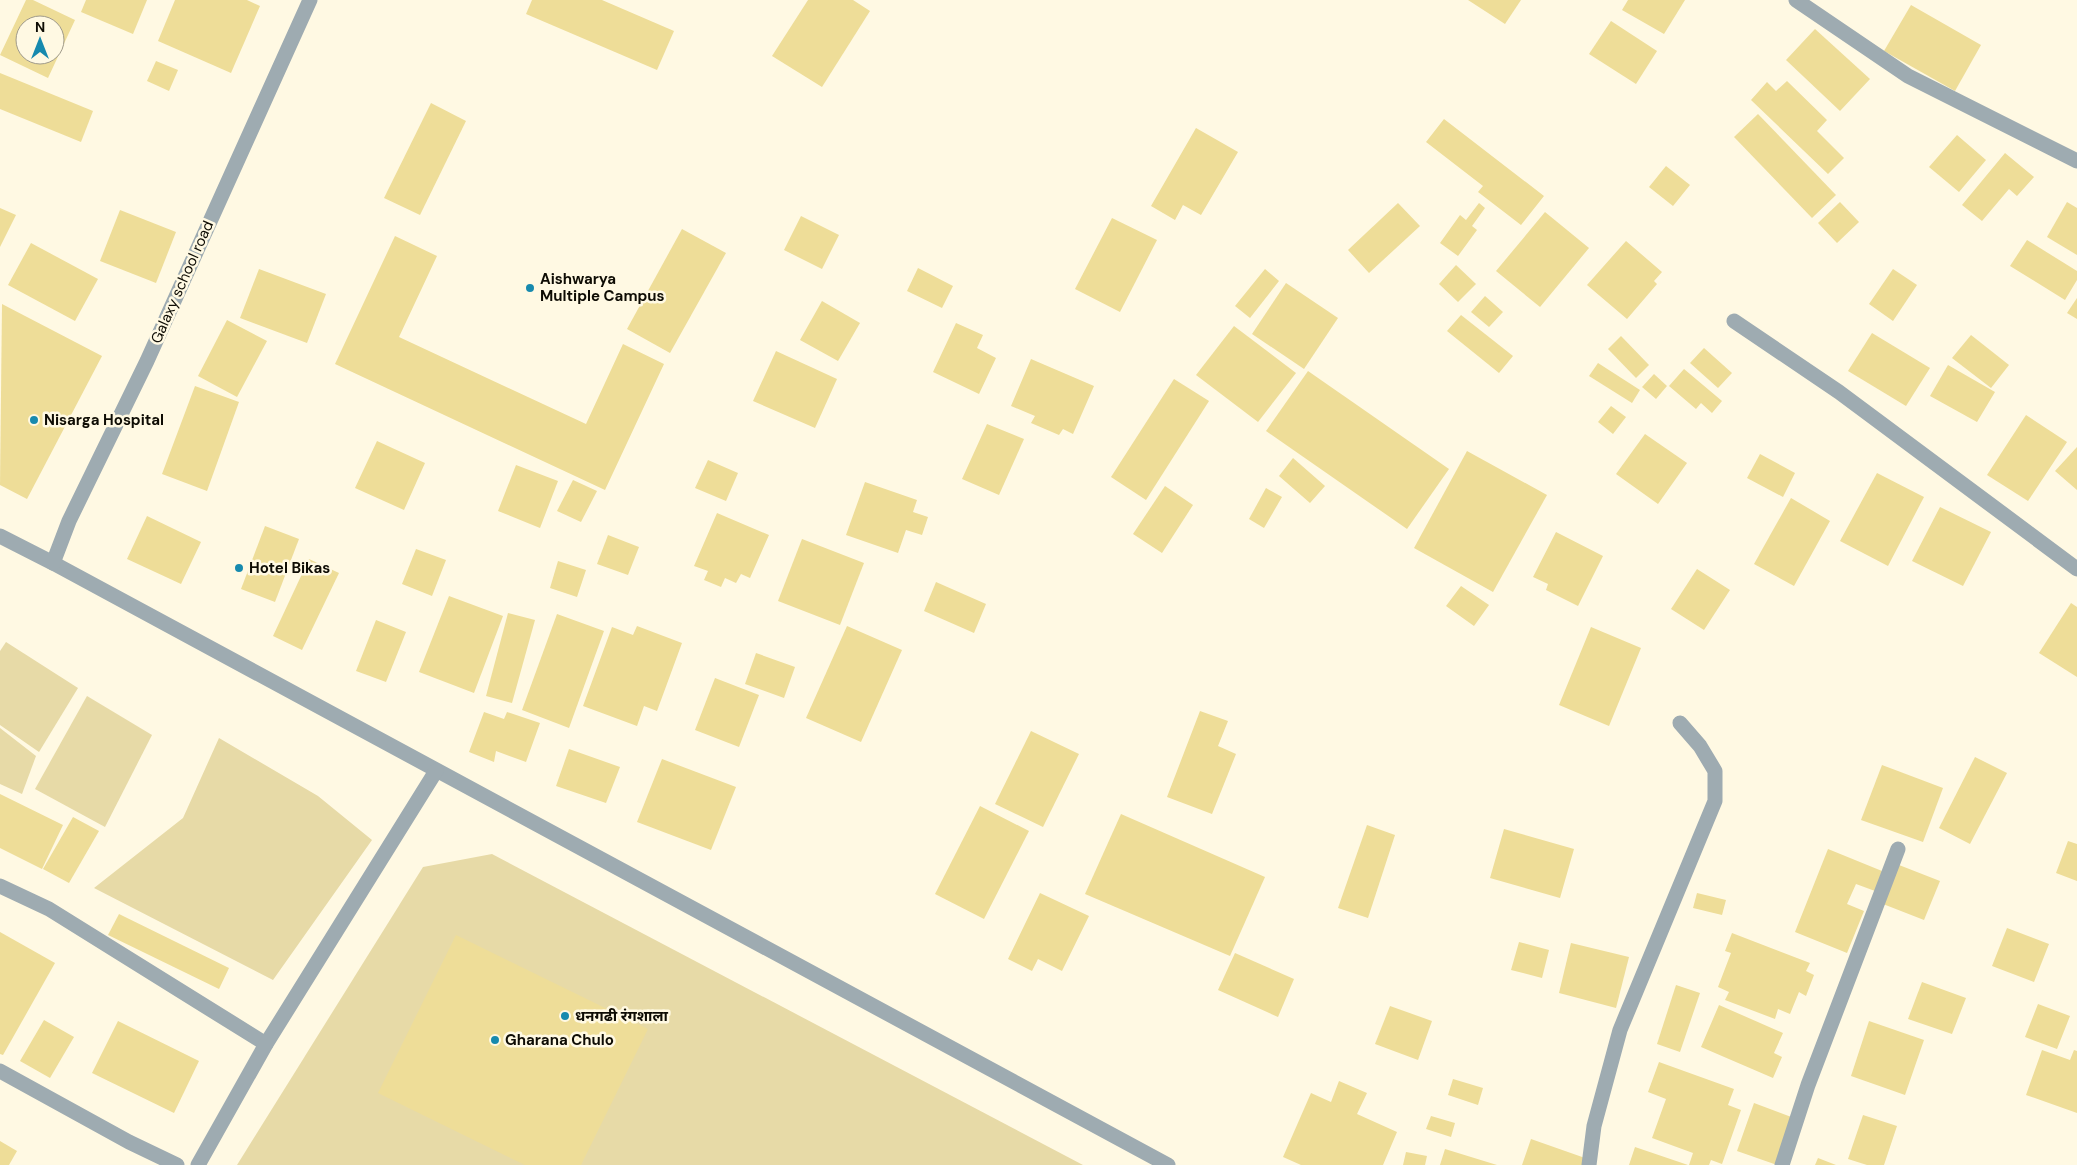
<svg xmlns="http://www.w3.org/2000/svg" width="2077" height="1165" viewBox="0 0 2077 1165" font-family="'DM Sans','Noto Sans Devanagari',sans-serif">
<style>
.green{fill:#e7daa7}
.building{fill:#eedd98;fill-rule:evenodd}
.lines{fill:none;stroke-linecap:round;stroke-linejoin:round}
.service{stroke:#9eabb1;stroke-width:15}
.minor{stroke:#9eabb1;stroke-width:15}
.tertiary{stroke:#9eabb1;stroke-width:15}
.poi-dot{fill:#178aae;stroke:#fff9e3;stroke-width:2}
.labels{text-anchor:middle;stroke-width:5;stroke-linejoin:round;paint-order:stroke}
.poi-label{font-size:15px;font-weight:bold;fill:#0e0c04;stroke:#fff9e3;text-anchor:start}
.street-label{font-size:15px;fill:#0e0c04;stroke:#fff9e3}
</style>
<rect width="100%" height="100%" fill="#fff9e3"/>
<!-- green -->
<g class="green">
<polygon points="6,642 78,688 39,752 0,725 0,651"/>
<polygon points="87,696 152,735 105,827 35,789"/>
<polygon points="0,728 36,756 22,794 0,784"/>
<polygon points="219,738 318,796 372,840 273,980 94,888 183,818"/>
<polygon points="492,854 1083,1165 237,1165 423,867"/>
</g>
<!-- building -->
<g class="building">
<path d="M26 0H33L75 20 48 78 0 55ZM25 25H55V55H25Z"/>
<polygon points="86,0 147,0 133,34 81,12"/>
<polygon points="175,0 247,0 260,6 231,73 158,41"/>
<polygon points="532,0 602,0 674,31 657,70 526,14"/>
<polygon points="808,0 853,0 870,11 822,87 772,56"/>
<polygon points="1468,0 1521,0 1505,24"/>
<polygon points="1628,0 1685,0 1664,34 1622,10"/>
<polygon points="1911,5 1981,45 1955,91 1884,51"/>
<polygon points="1611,21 1657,51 1636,84 1589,54"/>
<polygon points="1815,29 1870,79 1840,111 1786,60"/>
<polygon points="156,61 178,70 169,91 147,81"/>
<polygon points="0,73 93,111 81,142 0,109"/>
<polygon points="1787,81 1827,120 1817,131 1844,158 1828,174 1751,100 1767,82 1776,91"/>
<polygon points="431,103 466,121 420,215 384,198"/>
<polygon points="1758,114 1836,195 1812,218 1734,137"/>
<polygon points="1444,119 1544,196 1521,225 1478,192 1483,186 1426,142"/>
<polygon points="1196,128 1238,152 1201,215 1183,205 1175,220 1151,206"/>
<polygon points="1957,135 1986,160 1959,192 1929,167"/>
<polygon points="2005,153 2034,177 2017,196 2009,189 1982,221 1962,205"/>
<polygon points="1666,166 1690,185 1673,206 1649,187"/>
<polygon points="1840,202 1859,222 1837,243 1818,223"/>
<polygon points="2067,202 2077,208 2077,255 2047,237"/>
<polygon points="1398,203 1420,226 1369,273 1348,250"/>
<polygon points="1479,203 1485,208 1472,226 1477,230 1458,256 1440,243 1460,215 1466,220"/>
<polygon points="0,208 16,215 0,247"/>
<polygon points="120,210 176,232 156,283 100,261"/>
<polygon points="1545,212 1589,248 1540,307 1496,271"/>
<polygon points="801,216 839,235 822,269 784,250"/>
<polygon points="1112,218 1157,240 1120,312 1075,289"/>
<polygon points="682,229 726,253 670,353 627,329"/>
<polygon points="395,236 437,256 399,337 586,424 623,344 664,364 605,490 335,364"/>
<polygon points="2027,240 2077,271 2077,280 2065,300 2010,266"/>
<polygon points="1626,241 1662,272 1654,281 1657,284 1627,319 1587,285"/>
<polygon points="31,243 98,279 75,321 8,285"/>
<polygon points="1456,265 1476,284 1458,302 1439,284"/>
<polygon points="918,268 953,286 942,308 907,291"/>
<polygon points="259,269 326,294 307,343 240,318"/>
<polygon points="1265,269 1279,281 1250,318 1235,306"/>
<polygon points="1893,269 1917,285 1893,321 1869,304"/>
<polygon points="1286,283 1338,318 1304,369 1252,334"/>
<polygon points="1485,296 1503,312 1489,327 1471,312"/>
<polygon points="2077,298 2077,319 2067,313"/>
<polygon points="822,301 860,323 838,361 800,340"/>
<polygon points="2,304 102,356 27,499 0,485"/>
<polygon points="1461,315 1513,356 1499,373 1447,331"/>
<polygon points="227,320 267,341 237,397 198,376"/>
<polygon points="956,323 983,335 977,348 996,358 979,394 933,372"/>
<polygon points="1234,326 1296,373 1258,422 1196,375"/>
<polygon points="1872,333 1930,368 1906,406 1848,371"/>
<polygon points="1971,335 2009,365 1991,388 1952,358"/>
<polygon points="1621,336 1649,365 1636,378 1608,349"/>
<polygon points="1704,348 1732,373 1718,388 1690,363"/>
<polygon points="776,351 837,379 815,428 753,401"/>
<polygon points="1031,359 1094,386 1073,434 1063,429 1059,435 1031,423 1035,416 1011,406"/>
<polygon points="1598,363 1640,390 1632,403 1589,376"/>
<polygon points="1948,365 1995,392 1977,422 1930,396"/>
<polygon points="1684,369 1722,401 1712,413 1701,403 1696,409 1669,386"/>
<polygon points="1308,371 1449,469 1407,529 1266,431"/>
<polygon points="1654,374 1667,386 1656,399 1642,387"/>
<polygon points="1174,379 1209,401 1146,500 1111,477"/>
<polygon points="195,386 239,402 207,491 162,474"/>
<polygon points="1611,406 1626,417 1613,434 1598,422"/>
<polygon points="2026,415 2067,442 2028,501 1987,475"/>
<polygon points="987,424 1024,439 999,495 962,479"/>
<polygon points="1645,434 1687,463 1658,504 1616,474"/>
<polygon points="377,441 425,463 404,510 355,488"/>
<polygon points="2077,447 2077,490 2055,471"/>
<polygon points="1467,451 1547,495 1493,592 1414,548"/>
<polygon points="1760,454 1795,473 1783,497 1747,478"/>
<polygon points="1293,458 1325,486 1310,503 1279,476"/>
<polygon points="708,460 738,473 726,501 695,488"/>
<polygon points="516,465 558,481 540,528 498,511"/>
<polygon points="1877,473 1924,497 1888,566 1840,541"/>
<polygon points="573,480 597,491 581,522 557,511"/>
<polygon points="865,482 917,500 913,512 928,517 922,535 906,530 898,553 846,535"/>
<polygon points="1165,486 1193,505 1162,553 1133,534"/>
<polygon points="1266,488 1282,497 1264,528 1249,519"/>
<polygon points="1791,498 1830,521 1794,586 1754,564"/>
<polygon points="1940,507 1991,532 1963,586 1912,561"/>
<polygon points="717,513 769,535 750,578 741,574 736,583 725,578 721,587 704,580 708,571 694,566"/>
<polygon points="147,516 201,542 181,584 127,559"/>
<polygon points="265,526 299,539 275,602 241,589"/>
<polygon points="1556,532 1603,556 1578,606 1546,590 1548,584 1533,577"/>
<polygon points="608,535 639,547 628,575 597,564"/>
<polygon points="802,539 864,563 840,625 778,601"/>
<polygon points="416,549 446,560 432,596 402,584"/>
<polygon points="309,559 339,573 302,650 273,636"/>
<polygon points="558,561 586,570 577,597 550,588"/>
<polygon points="1697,569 1730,590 1704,630 1671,609"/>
<polygon points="936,582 986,604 974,633 924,611"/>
<polygon points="1461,586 1489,605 1474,626 1446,606"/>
<polygon points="449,596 503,616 474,693 419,672"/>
<polygon points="2071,603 2077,607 2077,677 2039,653"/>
<polygon points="508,613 535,620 512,703 486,696"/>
<polygon points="557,614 604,631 569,728 522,710"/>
<polygon points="376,620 406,632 386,682 356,671"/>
<polygon points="637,626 682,643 657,711 644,706 637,726 583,706 612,627 633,635"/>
<polygon points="847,626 902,650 861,742 806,718"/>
<polygon points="1591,627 1641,648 1609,726 1559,705"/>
<polygon points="756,653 795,667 784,698 745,684"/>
<polygon points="715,678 759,695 739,747 695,730"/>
<polygon points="1200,711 1228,721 1218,746 1236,754 1212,814 1167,797"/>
<polygon points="484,712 504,719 507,712 540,723 526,762 496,751 494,762 469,752"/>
<polygon points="1031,731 1079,754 1043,827 995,804"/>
<polygon points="569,749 620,767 606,803 556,786"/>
<polygon points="1975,757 2007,773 1970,844 1939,828"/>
<polygon points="662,759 736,787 711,850 637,822"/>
<polygon points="1882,765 1943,788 1923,842 1861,820"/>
<polygon points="0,794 63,825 42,869 0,848"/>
<polygon points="980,806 1029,831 984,919 935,894"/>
<polygon points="1121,814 1265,877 1230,956 1085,894"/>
<polygon points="73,817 99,831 69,883 43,869"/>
<polygon points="1367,825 1395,835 1368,918 1338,908"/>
<polygon points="1504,829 1574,849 1560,898 1490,878"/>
<polygon points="2068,841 2077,844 2077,881 2056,873"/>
<polygon points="1828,849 1882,871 1875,891 1856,884 1847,904 1864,911 1847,953 1795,932"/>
<polygon points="1899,865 1940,881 1924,920 1883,904"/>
<polygon points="1040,893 1089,916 1062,971 1038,959 1032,971 1008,959"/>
<polygon points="1697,893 1726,900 1722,915 1693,908"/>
<polygon points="119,914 229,968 219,989 108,935"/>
<polygon points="2007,928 2049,944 2034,982 1992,966"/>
<polygon points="0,932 55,963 3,1055 0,1054"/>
<polygon points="1732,933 1810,963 1806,971 1814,975 1806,996 1799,992 1790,1014 1778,1009 1775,1019 1725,1000 1729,992 1718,987 1731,953 1725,951"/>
<polygon points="456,935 648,1029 581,1165 525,1165 378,1093"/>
<polygon points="1519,942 1549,950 1542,978 1511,970"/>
<polygon points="1571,943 1629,957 1616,1008 1559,993"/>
<polygon points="1235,953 1294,979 1278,1017 1218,990"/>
<polygon points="1922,982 1966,998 1952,1034 1908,1019"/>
<polygon points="1676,985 1700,993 1680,1052 1657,1044"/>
<polygon points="2038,1004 2070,1016 2057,1049 2025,1037"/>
<polygon points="1719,1005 1783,1033 1774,1053 1782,1057 1773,1078 1701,1047"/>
<polygon points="1390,1006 1432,1021 1418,1060 1375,1044"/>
<polygon points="44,1020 74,1037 50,1078 20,1061"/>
<polygon points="118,1021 199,1061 174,1113 92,1073"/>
<polygon points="1869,1021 1924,1040 1905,1095 1851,1076"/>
<polygon points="2042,1050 2070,1060 2074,1050 2077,1051 2077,1113 2026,1095"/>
<polygon points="1659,1062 1734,1089 1728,1105 1741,1110 1722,1164 1711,1160 1709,1165 1689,1165 1693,1153 1652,1138 1666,1099 1648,1092"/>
<polygon points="1453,1079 1483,1088 1478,1105 1448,1095"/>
<polygon points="1339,1081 1367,1093 1357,1114 1397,1132 1383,1165 1301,1165 1283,1157 1311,1093 1331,1102"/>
<polygon points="1754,1103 1794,1118 1777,1165 1737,1151"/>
<polygon points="1863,1115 1897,1126 1884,1165 1867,1165 1848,1159"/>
<polygon points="1431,1116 1455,1123 1451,1137 1426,1129"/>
<polygon points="1531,1139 1585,1158 1583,1165 1522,1165"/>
<polygon points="0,1141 17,1151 9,1165 0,1165"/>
<polygon points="1635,1147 1688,1165 1629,1165"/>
<polygon points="1445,1149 1497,1165 1440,1165"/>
<polygon points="1406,1152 1427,1156 1425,1165 1403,1165"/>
<polygon points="1818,1158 1836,1165 1815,1165"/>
</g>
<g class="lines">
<!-- service -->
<polyline class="service" points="0,1071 129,1142 177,1165"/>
<!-- minor -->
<g class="minor">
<polyline points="1796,0 1908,76 2077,161"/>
<polyline points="1734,321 1839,392 2077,569"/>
<polyline points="53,563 1168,1165"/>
<polyline points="0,886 49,909 266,1044"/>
<polyline points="198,1165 266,1044 436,771"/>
<polyline points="1589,1165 1594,1126 1620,1030 1715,801 1715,771 1700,746 1680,723"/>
<polyline points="1782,1165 1808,1085 1898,849"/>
</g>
<!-- tertiary -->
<polyline class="tertiary" points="0,536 53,563 69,521 147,361 310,0"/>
</g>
<!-- markers -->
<g class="poi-dot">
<circle cx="530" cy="288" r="5"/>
<circle cx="34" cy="420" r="5"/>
<circle cx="239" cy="568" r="5"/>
<circle cx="565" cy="1016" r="5"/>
<circle cx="495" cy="1040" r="5"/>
</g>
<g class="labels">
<!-- poi labels -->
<g class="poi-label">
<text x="540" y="284">Aishwarya<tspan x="540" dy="17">Multiple Campus</tspan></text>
<text x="44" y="425">Nisarga Hospital</text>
<text x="249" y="573">Hotel Bikas</text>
<text x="575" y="1021">धनगढी रंगशाला</text>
<text x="505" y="1045">Gharana Chulo</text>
</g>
<!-- street labels -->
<g class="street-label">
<text transform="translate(182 282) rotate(-66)" y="5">Galaxy school road</text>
</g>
</g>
<!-- north arrow -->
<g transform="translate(40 40)"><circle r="24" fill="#fff9e3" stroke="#9f9a8a"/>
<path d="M0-4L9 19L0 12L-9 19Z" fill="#178aae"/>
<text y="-8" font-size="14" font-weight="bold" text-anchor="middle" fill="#0e0c04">N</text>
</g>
</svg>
